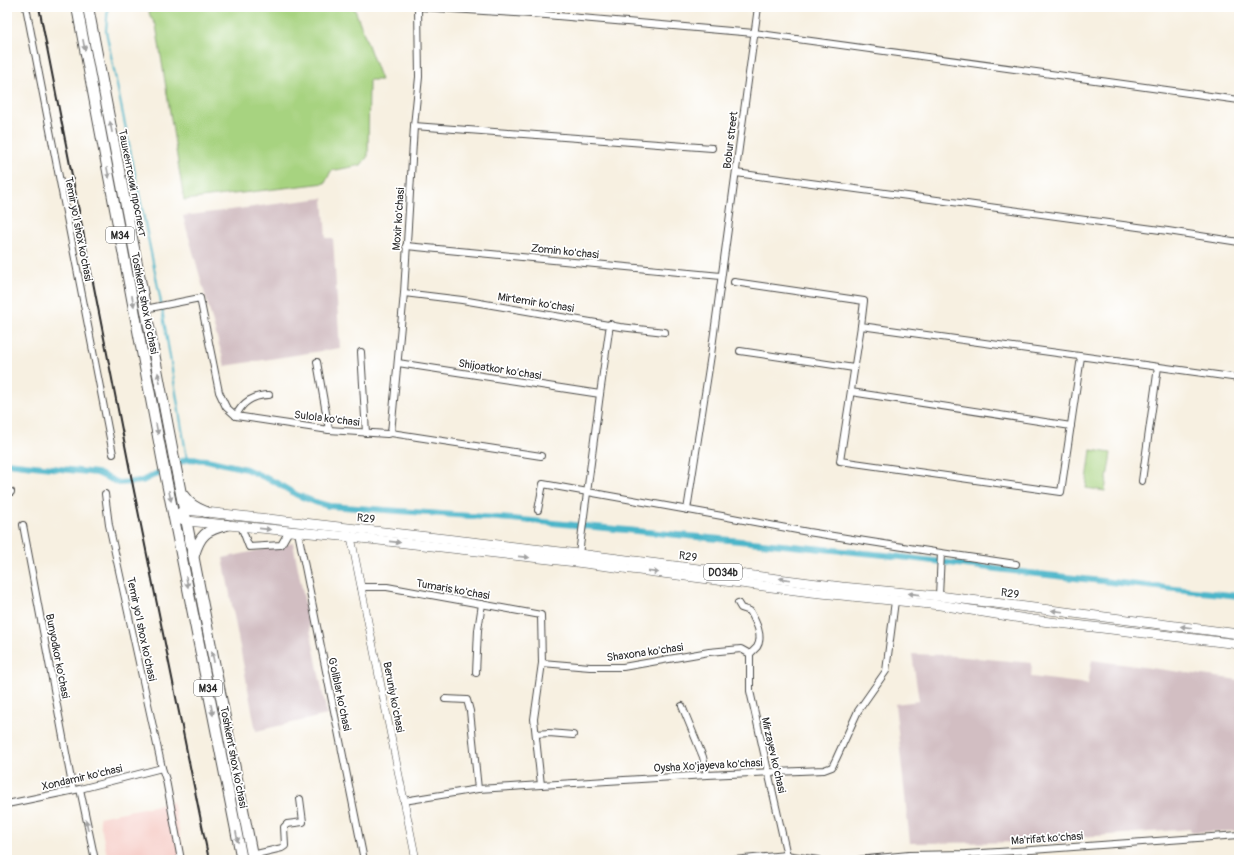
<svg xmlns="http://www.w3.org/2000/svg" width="1246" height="867" viewBox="0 0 1246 867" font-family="Pangolin,sans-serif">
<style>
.built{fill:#f7d0cb}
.industrial{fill:#d2bec2}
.green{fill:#a7d380;stroke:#697f56}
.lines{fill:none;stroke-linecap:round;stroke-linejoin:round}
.stream{stroke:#4bb5c9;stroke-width:2}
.canal{stroke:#4bb5c9;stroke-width:6}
.minor-casing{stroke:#4a4946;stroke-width:8}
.tertiary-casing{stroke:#4a4946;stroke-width:8}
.primary-casing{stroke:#4a4946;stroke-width:10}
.trunk-casing{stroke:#4a4946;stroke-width:12}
.minor{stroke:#fff;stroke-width:6}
.tertiary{stroke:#fff;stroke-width:7}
.primary{stroke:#fff;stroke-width:9}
.trunk{stroke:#fff;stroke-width:10}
.rail{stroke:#2b2b2b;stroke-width:2}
.oneway{fill:#a0a0a0}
.labels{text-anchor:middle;stroke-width:3.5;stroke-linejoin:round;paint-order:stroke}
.shield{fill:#fff;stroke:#6b6b6b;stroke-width:1}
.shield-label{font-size:10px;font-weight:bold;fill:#2b2b2b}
.street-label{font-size:11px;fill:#2b2b2b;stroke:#fff}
</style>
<rect width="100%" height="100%" fill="#fff"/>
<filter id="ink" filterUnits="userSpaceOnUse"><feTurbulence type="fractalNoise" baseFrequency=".025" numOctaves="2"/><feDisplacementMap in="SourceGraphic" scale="8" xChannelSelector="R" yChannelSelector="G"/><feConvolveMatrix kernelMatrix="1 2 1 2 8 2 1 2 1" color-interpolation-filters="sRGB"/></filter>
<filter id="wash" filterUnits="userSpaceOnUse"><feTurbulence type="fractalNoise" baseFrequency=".012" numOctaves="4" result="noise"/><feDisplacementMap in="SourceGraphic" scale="16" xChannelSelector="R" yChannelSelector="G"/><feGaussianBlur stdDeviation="0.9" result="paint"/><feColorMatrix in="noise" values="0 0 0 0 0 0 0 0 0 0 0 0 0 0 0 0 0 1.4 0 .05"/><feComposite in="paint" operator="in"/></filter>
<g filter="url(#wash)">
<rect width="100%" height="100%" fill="#f7f0e1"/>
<!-- built -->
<polygon class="built" points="173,802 185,860 108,860 99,817"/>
<!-- industrial -->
<g class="industrial">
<polygon points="323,198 326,238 333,238 340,348 225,366 183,216"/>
<polygon points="293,543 327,715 256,731 223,558"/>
<polygon points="912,654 943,655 1032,663 1031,677 1088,684 1092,660 1239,680 1239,831 1190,832 1191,829 1069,838 1068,842 910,843 895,704 919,701"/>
</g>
<!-- green -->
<g class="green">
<polygon points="148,7 354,7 381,80 369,80 368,156 361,165 331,171 325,183 184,200 156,25 150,16"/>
<polygon points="1091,450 1111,453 1105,491 1086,488"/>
</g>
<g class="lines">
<!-- stream -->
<polyline class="stream" points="108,7 106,31 160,297 187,459"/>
<!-- canal -->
<g class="canal">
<polyline points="7,463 97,473 119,483 142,481 166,469"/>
<polyline points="174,465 187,459 207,460 246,469 275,482 297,495 315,502 329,506 512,519 885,555 1029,573 1239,596"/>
</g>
</g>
</g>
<g filter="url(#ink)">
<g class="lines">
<!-- minor casing -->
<g class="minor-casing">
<g id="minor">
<polyline points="26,7 113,454"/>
<polyline points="420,7 546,15 754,33 1239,100"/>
<polyline points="414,126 712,148"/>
<polyline points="736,173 1168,231 1239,242"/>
<polyline points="406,246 721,276"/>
<polyline points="734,282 864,301 861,326 1239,378"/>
<polyline points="404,293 462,300 620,327 665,332"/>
<polyline points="145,309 200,298 219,392 226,407 236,416 329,430 387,434 391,433 541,456"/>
<polyline points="861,326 840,461 1061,492 1081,357"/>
<polyline points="740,351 854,368"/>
<polyline points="361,352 366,433"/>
<polyline points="317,362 329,430"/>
<polyline points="398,363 600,394"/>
<polyline points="851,392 1071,426"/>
<path d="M236 416C242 402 254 395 269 395"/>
<polyline points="391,433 404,293 414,126 419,77 418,7"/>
<polyline points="1142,481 1158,367"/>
<polyline points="7,491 11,492"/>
<polyline points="105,494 109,525 162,768 166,780 181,860"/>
<polyline points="538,510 543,484 722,516 808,532 941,553 939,596"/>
<polyline points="687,510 711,355 758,7"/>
<polyline points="23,525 73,790"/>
<polyline points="241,526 249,547 281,545 289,531"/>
<polyline points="298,532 364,860"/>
<polyline points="941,553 1016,564"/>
<polyline points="579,554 600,394 610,324"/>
<polyline points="361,587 387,587 541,615 542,663 534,719 541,785"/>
<path d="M738 603 741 608 750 611C755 620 764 636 757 647 755 649 752 652 750 654"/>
<polyline points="750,654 750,691 788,860"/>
<polyline points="542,663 590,667 623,667 709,652 741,649 750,654"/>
<polyline points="476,673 478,630 482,604"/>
<polyline points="445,699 467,700 470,711 478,789"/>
<polyline points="682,706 703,757 707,775"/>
<polyline points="536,734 549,733 573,735"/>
<polyline points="80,789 95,860"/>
<polyline points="404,801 478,789 541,785 707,775 824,770 832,767 836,759 858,711 886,671 895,601"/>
<polyline points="7,804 80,789 162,768"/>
<polyline points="252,855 282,848 285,846 284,827 287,824 303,822 300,799"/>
<polyline points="734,860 786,855 818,860"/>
<polyline points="857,860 909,855 966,854 1032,850 1239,835"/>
</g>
</g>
<!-- tertiary casing -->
<g class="tertiary-casing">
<polyline id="tertiary" points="351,537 416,860"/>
</g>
<!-- primary casing -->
<g class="primary-casing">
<g id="primary">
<polyline points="174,517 184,510 206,512 579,554 842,587 939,596 1239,634"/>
<polyline points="181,519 187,521 351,537 576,562 811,592 940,605 1033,620 1239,644"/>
</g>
</g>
<!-- trunk casing -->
<g class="trunk-casing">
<g id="trunk">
<polyline points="77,7 163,463 242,860"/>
<polyline points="88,7 174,458 253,860"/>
<path d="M183 495C189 504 196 508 206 512"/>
<path d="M194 555C200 535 206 530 227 525"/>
</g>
</g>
<!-- minor -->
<use href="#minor" class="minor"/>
<!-- tertiary -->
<use href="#tertiary" class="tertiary"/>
<!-- primary -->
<use href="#primary" class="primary"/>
<!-- trunk -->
<use href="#trunk" class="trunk"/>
<!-- rail -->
<polyline class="rail" points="39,7 133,486 209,860"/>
</g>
<!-- one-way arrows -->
<defs><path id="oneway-solid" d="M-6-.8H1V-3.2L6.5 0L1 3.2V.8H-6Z"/></defs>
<g class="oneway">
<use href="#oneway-solid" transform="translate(84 45) rotate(79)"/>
<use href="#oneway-solid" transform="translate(111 127) rotate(-101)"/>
<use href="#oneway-solid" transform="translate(108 173) rotate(79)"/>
<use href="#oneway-solid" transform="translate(133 301) rotate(79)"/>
<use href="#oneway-solid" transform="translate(159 378) rotate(-101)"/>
<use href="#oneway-solid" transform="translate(157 429) rotate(80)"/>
<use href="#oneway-solid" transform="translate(170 496) rotate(78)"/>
<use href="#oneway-solid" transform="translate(265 529) rotate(6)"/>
<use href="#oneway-solid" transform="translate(395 542) rotate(6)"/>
<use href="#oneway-solid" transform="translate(524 557) rotate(6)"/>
<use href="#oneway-solid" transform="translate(653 572) rotate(7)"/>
<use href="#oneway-solid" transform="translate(785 579) rotate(-173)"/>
<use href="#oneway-solid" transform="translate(187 582) rotate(79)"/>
<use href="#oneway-solid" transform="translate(914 594) rotate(-174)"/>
<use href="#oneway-solid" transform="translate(1057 611) rotate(-173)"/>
<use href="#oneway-solid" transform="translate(1186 627) rotate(-173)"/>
<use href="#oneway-solid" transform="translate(213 657) rotate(-101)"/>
<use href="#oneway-solid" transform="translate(212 710) rotate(79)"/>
<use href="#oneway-solid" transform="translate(87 825) rotate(-102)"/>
<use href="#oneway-solid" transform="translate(237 837) rotate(79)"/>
</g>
</g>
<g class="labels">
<!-- shield labels -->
<g class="shield">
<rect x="106" y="227" width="28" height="16" rx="3"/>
<rect x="704" y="564" width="38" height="16" rx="3"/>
<rect x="194" y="680" width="28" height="16" rx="3"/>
</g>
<g class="shield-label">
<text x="120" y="239">M34</text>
<text x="723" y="576">D034b</text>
<text x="208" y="692">M34</text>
</g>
<!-- street labels -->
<g class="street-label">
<text transform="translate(730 140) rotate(-83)" y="4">Bobur street</text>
<text transform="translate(133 183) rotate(79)" y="4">Ташкентский проспект</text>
<text transform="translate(398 219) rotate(-86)" y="4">Moxir ko'chasi</text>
<text transform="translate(79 229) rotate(79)" y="4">Temir yo'l shox ko'chasi</text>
<text transform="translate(565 251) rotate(6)" y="4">Zomin ko'chasi</text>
<text transform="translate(536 302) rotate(9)" y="4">Mirtemir ko'chasi</text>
<text transform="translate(145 303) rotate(79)" y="4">Toshkent shox ko'chasi</text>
<text transform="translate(500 369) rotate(9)" y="4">Shijoatkor ko'chasi</text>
<text transform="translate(327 418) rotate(7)" y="4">Sulola ko'chasi</text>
<text transform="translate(366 518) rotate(6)" y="4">R29</text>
<text transform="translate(688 556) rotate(7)" y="4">R29</text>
<text transform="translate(453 589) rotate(10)" y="4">Tumaris ko'chasi</text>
<text transform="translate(1010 593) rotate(7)" y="4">R29</text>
<text transform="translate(142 629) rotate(78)" y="4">Temir yo'l shox ko'chasi</text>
<text transform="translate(645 652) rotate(-8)" y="4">Shaxona ko'chasi</text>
<text transform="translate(58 656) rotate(79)" y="4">Bunyodkor ko'chasi</text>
<text transform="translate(340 694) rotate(78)" y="4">G'oliblar ko'chasi</text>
<text transform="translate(394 697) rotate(79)" y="4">Beruniy ko'chasi</text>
<text transform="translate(774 755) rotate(77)" y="4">Mirzayev ko'chasi</text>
<text transform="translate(234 757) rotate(79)" y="4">Toshkent shox ko'chasi</text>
<text transform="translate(708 765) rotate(-3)" y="4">Oysha Xo'jayeva ko'chasi</text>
<text transform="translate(82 777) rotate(-13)" y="4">Xondamir ko'chasi</text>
<text transform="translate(1047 838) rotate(-4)" y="4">Ma'rifat ko'chasi</text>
</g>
</g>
<!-- margin -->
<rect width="1246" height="867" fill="none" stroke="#fff" stroke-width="24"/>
</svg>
